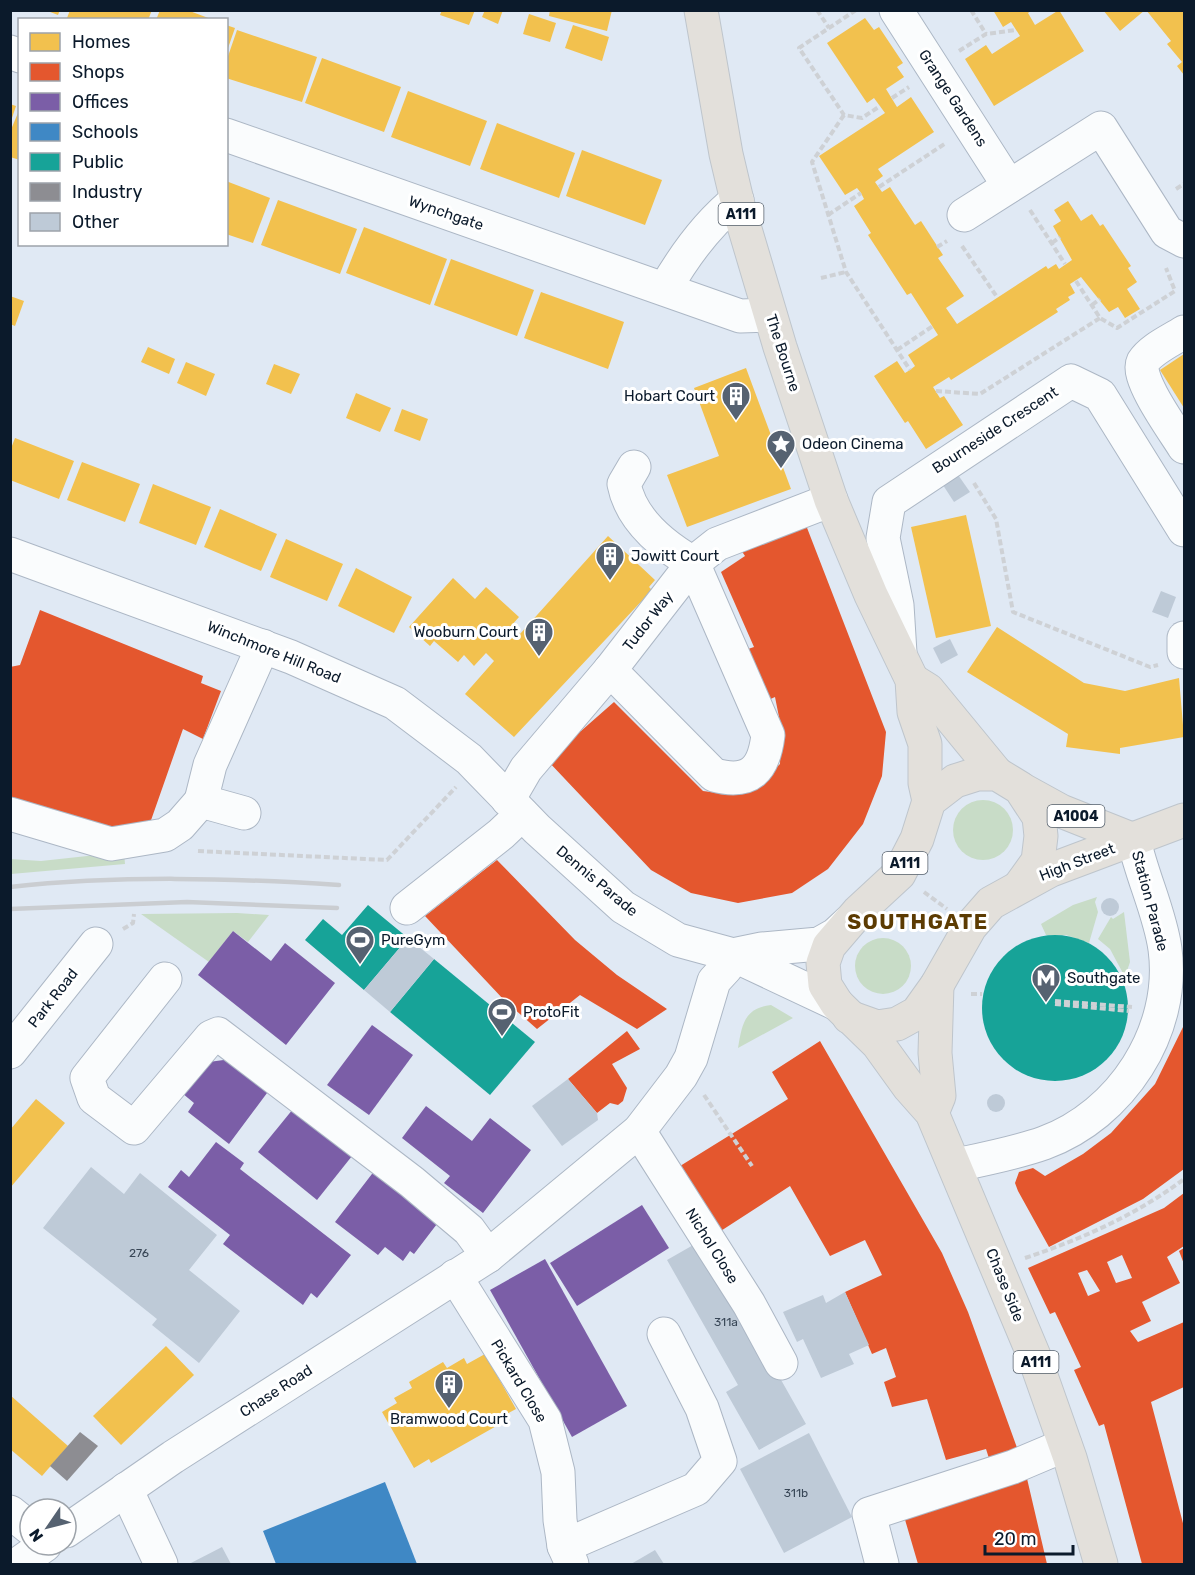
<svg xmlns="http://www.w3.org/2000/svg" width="1195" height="1575" viewBox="0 0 1195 1575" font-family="Rubik,sans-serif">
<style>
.green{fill:#c8dcc7}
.homes{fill:#f2c14e}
.shops{fill:#e4572e;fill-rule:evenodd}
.offices{fill:#7b5ea7}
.schools{fill:#3f88c5}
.public{fill:#17a398}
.industry{fill:#8d8d92}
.building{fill:#becad7}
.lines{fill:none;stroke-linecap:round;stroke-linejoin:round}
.minor-casing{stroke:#acb7c5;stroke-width:35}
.major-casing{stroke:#bec5cc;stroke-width:35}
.path{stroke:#ced1d5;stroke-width:4;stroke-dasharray:6 3;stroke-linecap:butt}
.minor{stroke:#fafcfd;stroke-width:33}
.major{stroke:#e3e0db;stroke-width:33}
.rail{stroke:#cacdd1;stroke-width:4.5}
.labels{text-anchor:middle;stroke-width:6;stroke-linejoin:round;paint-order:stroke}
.number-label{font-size:12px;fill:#384656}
.shield{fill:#fff;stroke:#545f6b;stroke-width:1.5}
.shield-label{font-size:14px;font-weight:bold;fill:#0b1a2b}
.street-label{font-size:15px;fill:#0b1a2b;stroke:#fff}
.poi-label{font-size:15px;fill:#0b1a2b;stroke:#fff;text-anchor:start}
.district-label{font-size:21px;font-weight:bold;letter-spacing:1.5px;fill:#5c3b02;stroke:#fff}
</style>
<rect width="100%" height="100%" fill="#e0e9f4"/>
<!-- green -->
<g class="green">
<circle cx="983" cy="830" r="30"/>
<polygon points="124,852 125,864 11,874 10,859 41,861"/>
<polygon points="1097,897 1095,902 1098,912 1089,943 1066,935 1046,935 1041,924 1073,905"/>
<polygon points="1124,912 1130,962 1125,977 1110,949 1098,939 1111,917 1113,919"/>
<polygon points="237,913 269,915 248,942 233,931 209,962 141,914"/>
<circle cx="883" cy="966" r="28"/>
<path d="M771 1005 793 1018 738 1048C742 1025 744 1008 771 1005Z"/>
</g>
<!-- homes -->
<g class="homes">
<polygon points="45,10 60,10 58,15"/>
<polygon points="70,10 152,10 148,20 70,20 67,18"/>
<polygon points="160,10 187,10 211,19 156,20"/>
<polygon points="442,10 475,10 469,25 440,15"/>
<polygon points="485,10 503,10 498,24 482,17"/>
<polygon points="550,10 612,10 607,31 549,16"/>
<polygon points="993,10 1032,10 1028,13 1035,25 1059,10 1084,51 994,106 965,59 986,45 992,54 1020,36 1011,22 1003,27"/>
<polygon points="1103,10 1145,10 1120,31"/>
<polygon points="1146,10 1184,10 1184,75 1177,66 1182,62 1167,44 1171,41"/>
<polygon points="529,14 556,23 550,42 523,34"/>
<polygon points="865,18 874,30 879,27 903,63 897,67 904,77 886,89 897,107 911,97 934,132 878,169 883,176 875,182 882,192 890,187 915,225 921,221 943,255 938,258 964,296 946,308 957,324 1046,266 1048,269 1056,264 1059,269 1072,260 1053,226 1061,221 1054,210 1068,201 1081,221 1092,214 1100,226 1103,224 1131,266 1128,268 1137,282 1127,289 1140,309 1125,318 1118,307 1109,312 1081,277 1070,284 1075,293 1068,297 1070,300 1056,309 1058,312 951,380 949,377 933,387 940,398 944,396 963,425 926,449 908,421 905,423 874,376 897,361 905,373 910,370 915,366 908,355 938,335 911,293 907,295 868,235 871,233 854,206 864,199 861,193 857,188 845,195 819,156 885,113 874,98 867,103 827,43"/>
<polygon points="226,25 235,28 227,51 226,51"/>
<polygon points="573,25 609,37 602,61 565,48"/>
<polygon points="237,30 317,57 302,102 226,78 226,62"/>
<polygon points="322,58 401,87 384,132 305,103"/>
<polygon points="408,91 487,121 470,166 391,137"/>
<polygon points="10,104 16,106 11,121 10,121"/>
<polygon points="20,108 20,160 10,157 10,132"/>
<polygon points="497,123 575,153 559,198 480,169"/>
<polygon points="582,150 662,180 645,225 566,196"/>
<polygon points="226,181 270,198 253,243 226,234"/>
<polygon points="278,200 357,229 340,274 261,245"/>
<polygon points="364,227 447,259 430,305 346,273"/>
<polygon points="451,259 534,290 517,336 434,305"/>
<polygon points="541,292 624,322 608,369 524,338"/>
<polygon points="10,296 24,301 15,326 10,324"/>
<polygon points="148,347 175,359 169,374 141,362"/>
<polygon points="1184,354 1184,408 1160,370"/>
<polygon points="186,362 215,374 206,396 177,383"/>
<polygon points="274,364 300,374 291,394 266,384"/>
<polygon points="746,368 791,489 687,527 667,475 719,456 694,388"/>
<polygon points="356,393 391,408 380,432 346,418"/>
<polygon points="402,409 428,419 420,441 394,431"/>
<polygon points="15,438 74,461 59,499 10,480 10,451"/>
<polygon points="82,462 140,484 125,522 67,500"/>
<polygon points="153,484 211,507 196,545 139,523"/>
<polygon points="220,509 277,534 261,571 204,547"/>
<polygon points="966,515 991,626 936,638 911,527"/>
<polygon points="608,536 655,580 649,587 652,590 514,737 465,694 494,661 486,653 474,666 464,655 458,662 434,641 430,646 409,627 453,578 475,599 486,587 519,617 511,626 520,634"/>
<polygon points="286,539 343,564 327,601 270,577"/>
<polygon points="356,568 412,597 394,633 338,606"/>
<polygon points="997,627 1084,683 1125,691 1179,678 1184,737 1120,748 1120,754 1066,747 1068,734 967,672"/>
<polygon points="36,1099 65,1123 10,1188 10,1130"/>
<polygon points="166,1346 194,1375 121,1445 93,1416"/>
<polygon points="485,1354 516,1409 497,1419 500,1424 431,1463 429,1459 414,1468 382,1412 397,1403 394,1398 412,1388 409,1382 443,1362 447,1368 464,1358 467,1364"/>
<polygon points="10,1395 68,1446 42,1476 10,1449"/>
</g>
<!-- shops -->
<g class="shops">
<polygon points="804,520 886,732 882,776 863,824 828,869 792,893 738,903 691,893 651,870 547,760 575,727 581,731 614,702 703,791 726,794 760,783 780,764 781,727 775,697 766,701 745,650 754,647 721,572 745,556 739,547"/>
<polygon points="40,610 203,676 201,683 221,691 203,739 183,729 149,826 112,843 10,806 10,667 20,665"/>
<polygon points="497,860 575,940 617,975 667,1009 637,1029 580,995 537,1029 504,1000 425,916"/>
<polygon points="1184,1025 1184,1169 1143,1199 1049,1247 1018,1191 1015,1183 1019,1172 1033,1168 1045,1176 1083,1154 1111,1133 1155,1084"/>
<polygon points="627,1031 640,1049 612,1064 627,1088 623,1101 618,1105 610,1103 597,1113 568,1079"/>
<polygon points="820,1041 942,1253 968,1312 1025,1470 1047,1564 918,1564 901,1506 995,1477 986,1449 946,1460 927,1399 892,1407 884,1382 896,1377 886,1348 872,1354 845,1292 882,1275 865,1240 830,1256 790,1186 713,1236 672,1171 788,1099 772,1072"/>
<path d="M1184 1193V1246L1167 1257 1180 1283 1142 1302 1151 1321 1130 1331 1138 1342 1184 1322V1387L1151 1402 1184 1527V1564H1142L1104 1424 1099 1426 1074 1370 1081 1367 1055 1312 1050 1314 1028 1268 1164 1208ZM1122 1255 1132 1278 1116 1283 1107 1262ZM1087 1270 1100 1291 1088 1296 1078 1273Z"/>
<polygon points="1184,1248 1184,1264 1179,1251"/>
</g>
<!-- offices -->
<g class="offices">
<polygon points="233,931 271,961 285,943 335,983 286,1045 198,975"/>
<polygon points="372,1025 413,1055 369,1115 327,1085"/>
<polygon points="231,1059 270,1089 229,1144 188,1112 194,1103 176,1088 194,1064"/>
<polygon points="426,1106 472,1141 490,1118 531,1150 483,1213 444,1183 450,1176 402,1138"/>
<polygon points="293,1109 352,1156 317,1200 258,1152"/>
<polygon points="216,1142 244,1163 240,1169 351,1255 317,1298 311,1293 303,1305 223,1244 230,1235 168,1187 181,1170 189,1177"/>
<polygon points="375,1170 440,1220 414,1254 410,1251 403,1261 385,1247 378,1255 335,1222"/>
<polygon points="642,1205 669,1248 577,1306 550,1263"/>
<polygon points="545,1259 627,1406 572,1437 490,1290"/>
</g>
<!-- schools -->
<polygon class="schools" points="385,1482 417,1564 276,1564 263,1531"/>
<!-- public -->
<g class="public">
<polygon points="368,905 408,938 364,990 305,940 323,919 342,935"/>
<circle cx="1055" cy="1008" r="73"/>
<polygon points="434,959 535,1042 490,1095 390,1012"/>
</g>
<!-- industry -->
<polygon class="industry" points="80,1432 98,1446 67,1481 50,1466"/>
<!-- building -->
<g class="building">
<polygon points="956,472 970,492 954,502 941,482"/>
<polygon points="1161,591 1176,597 1168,618 1152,612"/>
<polygon points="950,639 958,655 941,664 933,648"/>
<circle cx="1110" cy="907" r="9"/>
<polygon points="408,938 434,959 390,1012 364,990"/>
<polygon points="568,1079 597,1113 598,1120 562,1146 532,1106"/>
<circle cx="996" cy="1103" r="9"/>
<polygon points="91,1167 124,1194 140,1173 217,1235 189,1270 240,1311 199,1363 152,1325 157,1319 43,1228"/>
<polygon points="702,1240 806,1424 759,1450 726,1392 738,1385 667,1260"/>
<polygon points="845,1292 869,1345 849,1354 854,1364 821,1378 803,1339 797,1342 783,1312 823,1295 826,1303"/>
<polygon points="809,1433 852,1517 784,1553 740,1469"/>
<polygon points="222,1547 231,1564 189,1564"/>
<polygon points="655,1550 664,1564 631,1564"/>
</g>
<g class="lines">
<!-- minor casing -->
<g class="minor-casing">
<g id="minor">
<polyline points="896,10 1009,186"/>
<polyline points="10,52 20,56"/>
<polyline points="226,135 740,316 770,315"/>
<polyline points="964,215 1101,128 1167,232 1184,241"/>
<path d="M665 289C684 256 707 224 737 200"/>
<path d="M1184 332C1172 340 1151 349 1143 362 1135 378 1175 432 1184 447"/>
<polyline points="10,554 291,657 395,703 469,759 537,829 623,907 678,940 733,955 837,1004"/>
<polyline points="1184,638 1184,652"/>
<polyline points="900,653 897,605 883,538 889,502 1071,381 1100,395 1184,530"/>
<path d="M610 670 714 775C751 785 764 769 768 735L693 563C662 545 631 520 624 484L634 467"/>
<polyline points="508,800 526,769 610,670 693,563 717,544 831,500"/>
<polyline points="244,813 201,801 210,765 263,646"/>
<polyline points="10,814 111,844 165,835 180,825 201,801"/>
<polyline points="407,908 501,834 522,814"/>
<polyline points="733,955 762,949 819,944 835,935 849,922"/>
<polyline points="165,979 87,1078 94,1098 134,1128 211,1037 218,1034 412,1182 469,1230 488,1256"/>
<polyline points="10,1052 96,944"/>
<polyline points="639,1131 749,1304 781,1363"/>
<path d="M956 1165C985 1159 1016 1153 1044 1143 1121 1115 1176 1031 1165 949 1160 913 1142 877 1134 840"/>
<polyline points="455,1276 545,1420 558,1472 560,1520 564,1546 572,1564"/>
<polyline points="126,1489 161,1564"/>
<polyline points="10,1512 30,1528"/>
<polyline points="66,1531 173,1457 488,1256 639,1131 681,1076 691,1058 714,981 726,968 733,955"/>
<polyline points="564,1546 696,1489 720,1461 702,1408 664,1334"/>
<polyline points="18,1564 45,1545"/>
<polyline points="882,1564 869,1514 1013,1467 1065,1445"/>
</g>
</g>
<!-- major casing -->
<g class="major-casing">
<g id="major">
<polyline points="701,10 726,154 739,209 780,347 831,500 871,595 912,680 914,712 925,744 925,783 929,801"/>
<polyline points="912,680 928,690 997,774"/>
<polyline points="1021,789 1061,811 1134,840"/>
<polyline points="1020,886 1038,861 1041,836 1039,817 1020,788 997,774 977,774 955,781 929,801 917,839 899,874 859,911 829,946 823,963 825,985 837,1004 878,1044 909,1087 932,1113 1034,1356 1070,1458 1101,1564"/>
<polyline points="849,1017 877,1027 897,1024 917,1013 937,985 970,927 991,903 1051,870 1184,820"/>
<polyline points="932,1113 939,1096 935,1053 937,985"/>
</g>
</g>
<!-- path -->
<g class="path">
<polyline points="817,10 829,28"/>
<polyline points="856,10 799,48 844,115 862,118 880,106"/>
<polyline points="971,10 986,34"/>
<polyline points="959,51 986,34 1016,30"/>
<polyline points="892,98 909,87"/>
<polyline points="844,115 812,162 846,272 910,370"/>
<polyline points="879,187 946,143"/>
<polyline points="1176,189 1184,184"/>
<polyline points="1030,210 1065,264"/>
<polyline points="828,215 861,193"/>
<polyline points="1052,243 1060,237"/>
<polyline points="962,246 997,297"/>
<polyline points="937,247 947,241"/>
<polyline points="821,278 846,272"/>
<polyline points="1076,281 1100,318 1117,328 1175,291 1166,268"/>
<polyline points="1092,305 1100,299"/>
<polyline points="897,350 933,326"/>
<polyline points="936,391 980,394 1100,318"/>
<polyline points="974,483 996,519 1013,612 1150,667 1158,665"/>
<polyline points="198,851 387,860 456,787"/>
<polyline points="924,892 947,909"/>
<polyline points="123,929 133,923 134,914"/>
<polyline points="971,994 982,994"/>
<polyline points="1055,1001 1132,1007"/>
<polyline points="1055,1004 1129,1011"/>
<polyline points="704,1095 752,1166"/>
<path d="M1025 1258C1082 1239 1136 1215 1184 1179"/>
</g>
<!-- minor -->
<use href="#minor" class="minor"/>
<!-- major -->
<use href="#major" class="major"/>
<!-- rail -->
<g class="rail">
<path d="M10 887C119 875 231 878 339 885"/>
<polyline points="10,909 187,902 337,908"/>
</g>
</g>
<!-- icons -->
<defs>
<g id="building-pin" transform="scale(1.5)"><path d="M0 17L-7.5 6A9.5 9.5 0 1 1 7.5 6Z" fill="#566271" stroke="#fff"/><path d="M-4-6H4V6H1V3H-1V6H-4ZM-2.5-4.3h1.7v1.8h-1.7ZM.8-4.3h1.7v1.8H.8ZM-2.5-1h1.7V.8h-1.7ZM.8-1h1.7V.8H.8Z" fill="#fff"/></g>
<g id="sight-pin" transform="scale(1.5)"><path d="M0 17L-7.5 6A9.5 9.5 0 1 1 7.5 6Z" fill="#566271" stroke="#fff"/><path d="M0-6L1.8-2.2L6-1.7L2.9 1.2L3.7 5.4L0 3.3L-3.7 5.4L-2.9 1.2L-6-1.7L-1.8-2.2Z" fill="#fff"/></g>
<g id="stadium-pin" transform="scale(1.5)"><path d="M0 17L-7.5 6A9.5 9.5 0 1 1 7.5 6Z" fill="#566271" stroke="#fff"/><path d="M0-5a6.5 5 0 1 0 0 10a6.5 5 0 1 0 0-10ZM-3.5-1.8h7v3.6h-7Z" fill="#fff"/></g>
<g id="metro-pin" transform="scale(1.5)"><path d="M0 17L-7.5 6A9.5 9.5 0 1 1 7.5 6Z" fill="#566271" stroke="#fff"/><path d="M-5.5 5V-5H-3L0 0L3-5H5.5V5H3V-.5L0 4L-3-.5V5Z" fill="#fff"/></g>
</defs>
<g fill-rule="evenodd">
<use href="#building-pin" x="736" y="396"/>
<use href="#sight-pin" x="781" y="444"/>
<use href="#building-pin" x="610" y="556"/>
<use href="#building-pin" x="539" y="632"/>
<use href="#stadium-pin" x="360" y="940"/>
<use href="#metro-pin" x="1046" y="978"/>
<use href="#stadium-pin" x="502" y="1012"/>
<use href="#building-pin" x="449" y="1384"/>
</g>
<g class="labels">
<!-- number labels -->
<g class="number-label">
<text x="139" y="1257">276</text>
<text x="726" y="1326">311a</text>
<text x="796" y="1497">311b</text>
</g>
<!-- shield labels -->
<g class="shield">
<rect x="718.5" y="203" width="45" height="22" rx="4.5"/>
<rect x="1047.5" y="805" width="57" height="22" rx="4.5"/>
<rect x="882.5" y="852" width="45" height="22" rx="4.5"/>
<rect x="1013.5" y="1351" width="45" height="22" rx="4.5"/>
</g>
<g class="shield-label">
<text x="741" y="219">A111</text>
<text x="1076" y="821">A1004</text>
<text x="905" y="868">A111</text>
<text x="1036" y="1367">A111</text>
</g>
<!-- street labels -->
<g class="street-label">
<text transform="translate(953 98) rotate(57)" y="5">Grange Gardens</text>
<text transform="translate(446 213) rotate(19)" y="5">Wynchgate</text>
<text transform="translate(783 353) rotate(72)" y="5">The Bourne</text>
<text transform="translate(995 430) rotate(-33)" y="5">Bourneside Crescent</text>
<text transform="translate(648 621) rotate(-52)" y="5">Tudor Way</text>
<text transform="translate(274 652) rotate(22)" y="5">Winchmore Hill Road</text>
<text transform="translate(1077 862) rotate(-21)" y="5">High Street</text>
<text transform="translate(597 881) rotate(40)" y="5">Dennis Parade</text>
<text transform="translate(1150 901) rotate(75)" y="5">Station Parade</text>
<text transform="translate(53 998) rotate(-52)" y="5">Park Road</text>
<text transform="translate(712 1246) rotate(58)" y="5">Nichol Close</text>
<text transform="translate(1005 1285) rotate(68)" y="5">Chase Side</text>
<text transform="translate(519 1381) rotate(59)" y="5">Pickard Close</text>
<text transform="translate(276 1391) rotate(-33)" y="5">Chase Road</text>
</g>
<!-- poi labels -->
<g class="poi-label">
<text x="715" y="401" text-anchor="end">Hobart Court</text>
<text x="802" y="449">Odeon Cinema</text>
<text x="631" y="561">Jowitt Court</text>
<text x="518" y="637" text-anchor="end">Wooburn Court</text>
<text x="381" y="945">PureGym</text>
<text x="1067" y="983">Southgate</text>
<text x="523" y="1017">ProtoFit</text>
<text x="449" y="1424" text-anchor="middle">Bramwood Court</text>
</g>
<!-- district labels -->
<g class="district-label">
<text x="918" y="929">SOUTHGATE</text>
</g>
</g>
<!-- border -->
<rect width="1195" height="1575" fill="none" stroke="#0b1a2b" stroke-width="24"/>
<!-- legend -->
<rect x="18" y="18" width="210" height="228" fill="#ffffff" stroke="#9da3aa" stroke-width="1.5"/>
<rect x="30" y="33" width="30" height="18" fill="#f2c14e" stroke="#9da3aa" stroke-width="1.5"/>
<text x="72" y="48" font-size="18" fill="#0b1a2b">Homes</text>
<rect x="30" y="63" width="30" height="18" fill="#e4572e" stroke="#9da3aa" stroke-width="1.5"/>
<text x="72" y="78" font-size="18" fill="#0b1a2b">Shops</text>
<rect x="30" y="93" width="30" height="18" fill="#7b5ea7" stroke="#9da3aa" stroke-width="1.5"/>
<text x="72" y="108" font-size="18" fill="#0b1a2b">Offices</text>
<rect x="30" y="123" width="30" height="18" fill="#3f88c5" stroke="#9da3aa" stroke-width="1.5"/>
<text x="72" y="138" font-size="18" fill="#0b1a2b">Schools</text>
<rect x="30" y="153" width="30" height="18" fill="#17a398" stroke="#9da3aa" stroke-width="1.5"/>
<text x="72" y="168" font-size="18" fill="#0b1a2b">Public</text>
<rect x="30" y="183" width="30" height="18" fill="#8d8d92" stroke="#9da3aa" stroke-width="1.5"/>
<text x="72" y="198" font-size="18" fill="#0b1a2b">Industry</text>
<rect x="30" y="213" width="30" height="18" fill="#becad7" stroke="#9da3aa" stroke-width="1.5"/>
<text x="72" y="228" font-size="18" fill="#0b1a2b">Other</text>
<!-- north arrow -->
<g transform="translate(48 1527) rotate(235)"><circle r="28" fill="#ffffff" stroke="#9da3aa" stroke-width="1.5"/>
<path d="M0-4.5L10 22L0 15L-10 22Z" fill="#566271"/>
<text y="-9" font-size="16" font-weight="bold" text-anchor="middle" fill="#0b1a2b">N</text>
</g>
<!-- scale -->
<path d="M985 1545v9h88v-9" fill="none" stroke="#0b1a2b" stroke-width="3"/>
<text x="994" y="1545" font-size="18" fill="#0b1a2b" stroke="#ffffff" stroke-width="4.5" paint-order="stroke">20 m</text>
</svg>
